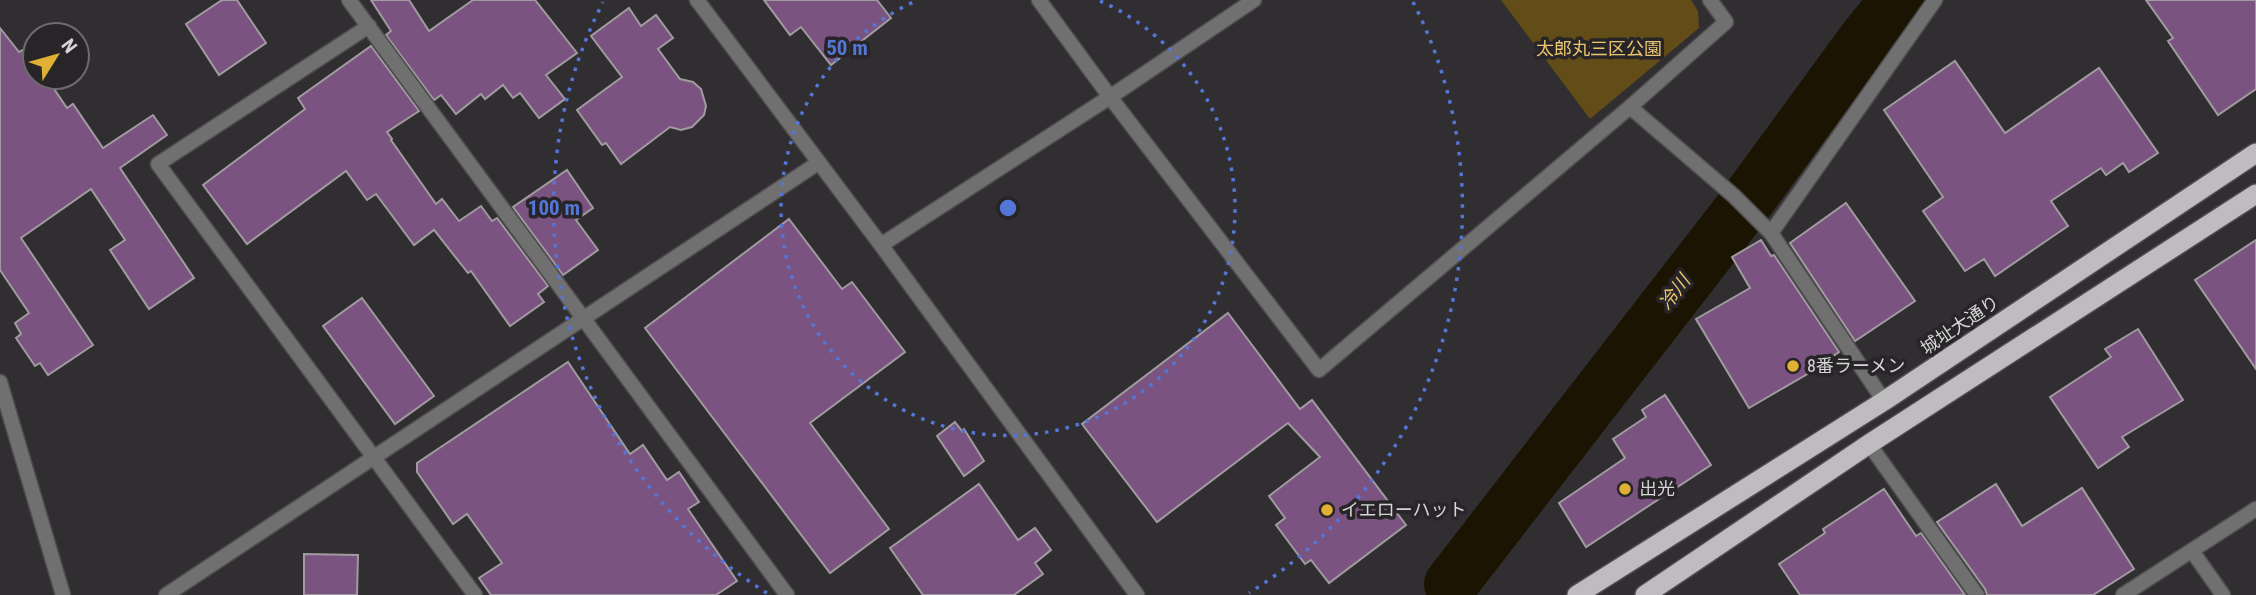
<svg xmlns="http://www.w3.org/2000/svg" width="2256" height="595" viewBox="0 0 2256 595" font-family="'Roboto Condensed','Noto Sans JP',sans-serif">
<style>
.green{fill:#624c17}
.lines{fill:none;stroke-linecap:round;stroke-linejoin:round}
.river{stroke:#1c1403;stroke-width:54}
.building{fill:#7b5380;stroke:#9f9b9f;stroke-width:2}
.minor-casing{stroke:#4f4c4f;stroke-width:17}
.tertiary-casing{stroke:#4f4c4f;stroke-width:17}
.trunk-casing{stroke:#4f4c4f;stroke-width:22}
.minor{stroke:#717071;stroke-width:14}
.tertiary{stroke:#717071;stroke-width:14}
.trunk{stroke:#bfbcbf;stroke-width:19}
.ring{fill:none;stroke:#5476d7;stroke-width:3.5;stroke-dasharray:3.5 7}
.poi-dot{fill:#e0b034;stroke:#272527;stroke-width:2.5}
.labels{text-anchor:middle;stroke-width:7;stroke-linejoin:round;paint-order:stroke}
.park-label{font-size:18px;fill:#ebc56f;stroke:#272527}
.street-label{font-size:18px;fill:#d6d4d6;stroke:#272527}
.poi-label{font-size:18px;fill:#d6d4d6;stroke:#272527;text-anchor:start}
.water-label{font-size:19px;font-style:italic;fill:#ebc46e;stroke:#272527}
.centre{fill:#5476d7;stroke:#272527;stroke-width:3.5}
.ring-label{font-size:21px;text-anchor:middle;font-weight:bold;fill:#5476d7;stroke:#272527;stroke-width:7;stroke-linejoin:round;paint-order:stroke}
</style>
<rect width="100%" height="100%" fill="#312e31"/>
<!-- green -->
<polygon class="green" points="1501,0 1691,0 1698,11 1699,28 1590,119"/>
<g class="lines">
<!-- river -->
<polyline class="river" points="1451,584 1739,212 1864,41 1897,0"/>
</g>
<!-- building -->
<g class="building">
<polygon points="222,0 237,0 266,43 219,75 186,24"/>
<polygon points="371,0 409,0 429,31 473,0 535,0 577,53 546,75 565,99 539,118 520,93 513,98 503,85 485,99 481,94 456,114 441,95 434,100 386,35 391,31"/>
<polygon points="764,0 877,0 891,18 831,65 801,27 790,35"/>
<polygon points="2146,0 2256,0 2256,89 2218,115 2168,41 2173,38"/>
<polygon points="629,8 641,26 656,15 673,38 658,49 680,79 693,82 701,89 706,106 704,115 692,127 681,130 670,127 621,164 606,143 602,145 577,110 622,77 591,36"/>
<polygon points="0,28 19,52 27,48 35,60 35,77 46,77 67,108 73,104 103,148 153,115 167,135 120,168 194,278 149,309 110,250 125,240 91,189 21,238 93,345 48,375 40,363 35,366 16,338 21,334 15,323 29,313 0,270"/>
<polygon points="371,46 419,111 387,132 392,139 391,140 436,204 442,199 459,221 481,206 492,221 497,218 548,286 538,294 544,302 510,326 471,271 468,273 434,230 414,245 376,194 367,200 346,171 247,244 203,185 305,109 298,98"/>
<polygon points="1955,61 2005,133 2099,68 2158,153 2129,172 2123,163 2106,175 2101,168 2051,201 2068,226 1995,276 1984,259 1965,271 1923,211 1943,197 1884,110"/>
<polygon points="567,170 593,208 576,220 598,250 563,275 513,207"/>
<polygon points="1846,203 1915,301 1855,341 1790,243"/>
<polygon points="789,219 842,289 852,282 905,352 810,423 889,529 830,573 645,328"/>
<polygon points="1761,240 1771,256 1774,255 1839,352 1832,357 1833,359 1749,408 1696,319 1750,288 1732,257"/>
<polygon points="2256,240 2256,369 2195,280"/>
<polygon points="362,298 434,396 395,424 323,326"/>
<polygon points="1228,313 1300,409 1312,400 1406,525 1329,583 1311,560 1305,564 1276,525 1285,518 1269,496 1320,457 1288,423 1157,522 1082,424"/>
<polygon points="2138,329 2183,400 2122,437 2129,447 2098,468 2050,397 2111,357 2105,349"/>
<polygon points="568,362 630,454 643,445 667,480 679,472 699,502 688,509 737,581 716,595 491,595 479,578 502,563 467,514 453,524 417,472 417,463"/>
<polygon points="1665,395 1711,465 1586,547 1559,503 1625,458 1613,439 1646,417 1642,410"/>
<polygon points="955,422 962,431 964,429 984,461 964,476 937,436"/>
<polygon points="979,484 1018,540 1035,528 1051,550 1035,563 1043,574 1014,595 923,595 890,548"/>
<polygon points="1996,484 2022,526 2082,488 2134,569 2093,595 1987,595 1985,589 1937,522"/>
<polygon points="1884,489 1916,536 1921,533 1965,595 1800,595 1779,564 1825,533 1823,529"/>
<polygon points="304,554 358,555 357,595 304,595"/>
</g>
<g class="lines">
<!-- minor casing -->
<g class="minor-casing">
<g id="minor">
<polyline points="349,0 787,595"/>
<polyline points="1039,0 1110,97 1319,370 1630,107 1734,196 1771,233 1884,401"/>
<polyline points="369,26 158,164 475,595"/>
<polyline points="1630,107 1726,22 1710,0"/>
<polyline points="1771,233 1935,0"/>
<polyline points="881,245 1110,97 1254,0"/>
<polyline points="0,382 63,595"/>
<polyline points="1869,444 1977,595"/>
<polyline points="2192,551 2223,595"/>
<polyline points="166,595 818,163"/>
<polyline points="2123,595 2256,509"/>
</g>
</g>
<!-- tertiary casing -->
<g class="tertiary-casing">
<polyline id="tertiary" points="697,0 881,245 1137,595"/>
</g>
<!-- trunk casing -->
<g class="trunk-casing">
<g id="trunk">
<polyline points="1577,595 1884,401 2256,153"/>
<polyline points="1645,595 1869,444 2256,194"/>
</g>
</g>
<!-- minor -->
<use href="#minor" class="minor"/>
<!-- tertiary -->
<use href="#tertiary" class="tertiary"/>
<!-- trunk -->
<use href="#trunk" class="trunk"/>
</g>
<!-- distance rings -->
<g class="ring">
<path d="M1100 1A227 227 0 1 1 916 1"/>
<path d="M767 593A454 454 0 0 1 603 2M1413 2A454 454 0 0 1 1249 593"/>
</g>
<!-- markers -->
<g class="poi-dot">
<circle cx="1793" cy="366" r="7"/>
<circle cx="1625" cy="489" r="7"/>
<circle cx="1327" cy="510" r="7"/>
</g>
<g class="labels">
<!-- park labels -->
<g class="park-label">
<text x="1599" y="55">太郎丸三区公園</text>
</g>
<!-- street labels -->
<g class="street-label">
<text transform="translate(1960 325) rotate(-34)" y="6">城址大通り</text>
</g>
<!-- poi labels -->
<g class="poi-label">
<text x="1807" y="372">8番ラーメン</text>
<text x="1639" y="495">出光</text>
<text x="1341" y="516">イエローハット</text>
</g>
<!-- water labels -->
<g class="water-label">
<text transform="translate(1674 292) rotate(-53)" y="7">冷川</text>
</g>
</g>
<circle cx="1008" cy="208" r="10" class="centre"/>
<g class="ring-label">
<text x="847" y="55">50 m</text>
<text x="554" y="215">100 m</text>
</g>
<!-- north arrow -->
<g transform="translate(56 56) rotate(53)"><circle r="33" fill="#272527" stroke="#6d6b6d" stroke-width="2"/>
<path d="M0-5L12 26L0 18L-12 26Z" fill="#e0b034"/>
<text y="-10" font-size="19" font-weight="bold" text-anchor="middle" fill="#d6d4d6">N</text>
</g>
</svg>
